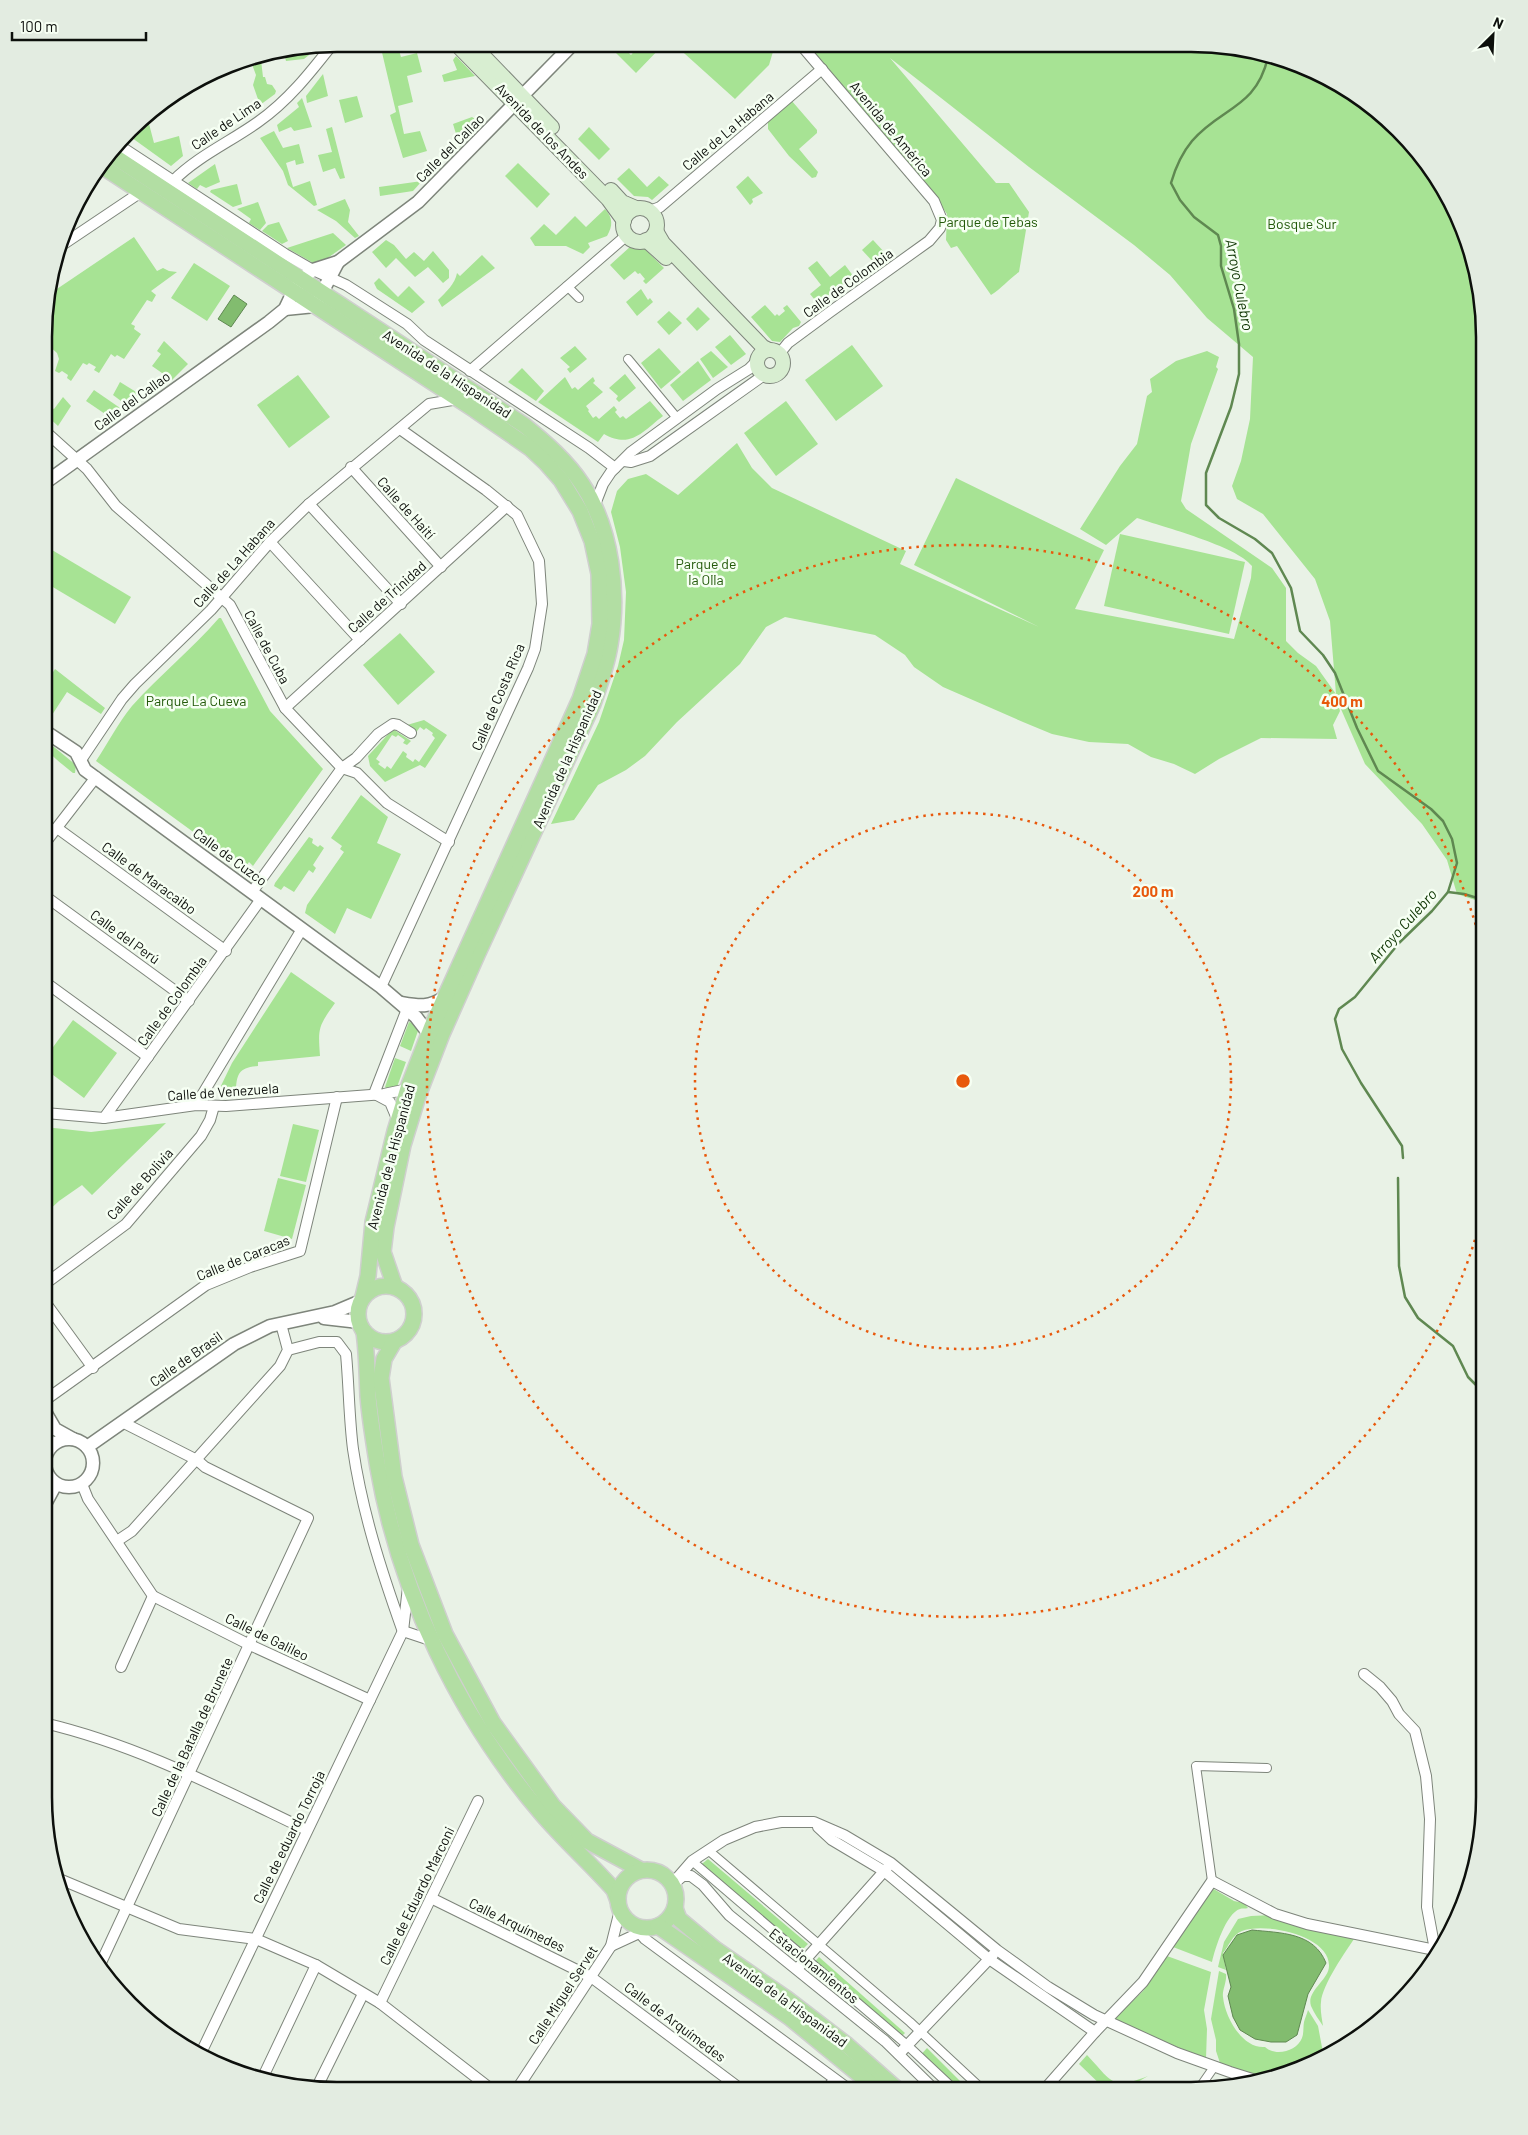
<svg xmlns="http://www.w3.org/2000/svg" width="1528" height="2135" viewBox="0 0 1528 2135" font-family="Barlow,sans-serif">
<style>
.green{fill:#a7e394}
.water{fill:#82bc6f;stroke:#5f8851}
.lines{fill:none;stroke-linecap:round;stroke-linejoin:round}
.stream{stroke:#5f8851;stroke-width:2.5}
.pedestrian-casing{stroke:#7e857b;stroke-width:10}
.minor-casing{stroke:#7e857b;stroke-width:12}
.tertiary-casing{stroke:#7e857b;stroke-width:15}
.secondary-casing{stroke:#7e857b;stroke-width:16}
.primary-casing{stroke:#cfcfce;stroke-width:18}
.pedestrian{stroke:#fff;stroke-width:8}
.minor{stroke:#fff;stroke-width:10}
.tertiary{stroke:#fff;stroke-width:12}
.secondary{stroke:#d8eed1;stroke-width:14}
.primary{stroke:#b2dea3;stroke-width:15}
.ring{fill:none;stroke:#e8590c;stroke-width:2.5;stroke-dasharray:2.5 5}
.labels{text-anchor:middle;stroke-width:5;stroke-linejoin:round;paint-order:stroke}
.street-label{font-size:14px;fill:#0d100c;stroke:#f6fff3}
.park-label{font-size:14px;fill:#225909;stroke:#f6fff3}
.water-label{font-size:15px;font-style:italic;fill:#0d3400;stroke:#f6fff3}
.rim{fill:none;stroke:#0d100c;stroke-width:2.5}
.centre{fill:#e8590c;stroke:#f6fff3;stroke-width:2.5}
.ring-label{font-size:15px;text-anchor:middle;font-weight:bold;fill:#e8590c;stroke:#f6fff3;stroke-width:5;stroke-linejoin:round;paint-order:stroke}
</style>
<rect width="100%" height="100%" fill="#e9f2e6"/>
<!-- green -->
<g class="green">
<polygon points="380,44 397,44 401,57 417,53 422,72 407,76 413,102 398,106 404,134 420,131 427,151 403,158 390,115 396,112"/>
<polygon points="608,45 621,45 631,55 640,45 663,45 636,73"/>
<polygon points="675,45 775,45 769,65 735,99"/>
<path d="M805 45 1229 46 1303 66 1369 104 1412 144 1454 208 1474 261 1484 337V903L1457 894 1447 860 1422 824 1365 764 1337 700 1340 711 1333 725 1337 739 1261 738 1219 759 1195 774 1174 764 1151 757 1128 744 1089 742 1052 734 1023 722 943 687 914 667 905 655 875 635 785 617 766 627 740 664 677 722 645 756 626 770 598 785 574 820 551 824 599 722 618 666 624 640 626 592 620 547 611 512 617 491 628 479 646 474 678 495 737 443 752 468 772 488 906 551 900 564 1039 627 914 565 956 478 1104 550 1075 609 1234 639 1251 578 1252 566C1237 546 1163 527 1137 518L1106 545 1080 529 1120 466 1137 444 1147 396 1152 392 1150 379 1176 361 1207 351 1219 357 1216 367 1218 369 1191 444 1181 501 1186 509 1272 568 1286 588V641L1298 653 1316 666 1336 694 1330 621 1315 579 1263 514 1237 499 1232 486 1241 461 1250 419 1253 357 1207 318 1170 275 1134 245 1029 167 890 58 996 183H1009L1029 212 1019 272C1009 279 1002 288 991 295L957 246 951 248 946 240 947 214 938 201Z"/>
<polygon points="303,49 307,49 309,55 304,59 286,61 284,53 276,56 276,59 271,60 270,58 261,60 263,77 265,77 267,84 272,85 276,91 275,94 260,105 253,85 256,75 250,59"/>
<polygon points="456,56 475,76 444,82 442,75 457,70 453,60"/>
<polygon points="323,74 328,96 307,103 306,96"/>
<polygon points="357,96 363,117 345,123 339,100"/>
<polygon points="302,98 312,127 294,131 291,127 279,132 277,125 299,107 297,103"/>
<polygon points="791,100 817,130 817,133 799,149 818,172 816,177 812,178 789,156 768,129 768,120"/>
<polygon points="472,117 481,123 460,147 453,124"/>
<polygon points="148,120 154,143 179,136 183,156 171,166 128,135 139,123"/>
<polygon points="332,127 345,178 340,179 335,168 323,172 318,155 332,152 326,129"/>
<polygon points="589,127 610,149 599,160 578,139"/>
<polygon points="274,131 283,148 299,144 304,163 296,165 295,160 286,163 293,187 310,181 317,205 314,206 288,185 283,171 260,138"/>
<polygon points="518,163 550,194 537,208 505,176"/>
<polygon points="215,164 220,182 206,188 200,185 197,189 188,183"/>
<polygon points="629,168 647,187 659,176 669,185 652,200 648,197 634,196 617,179"/>
<polygon points="748,176 763,193 752,199 753,202 750,205 736,187"/>
<polygon points="422,181 413,191 380,196 379,187"/>
<polygon points="237,184 242,204 233,207 210,192 211,190"/>
<polygon points="345,199 350,210 348,222 359,236 355,238 336,221 317,210"/>
<polygon points="258,202 266,223 260,230 249,223 251,219 237,209"/>
<path d="M605 209C613 218 613 226 607 236L588 243 590 247 583 254 566 246H535L530 238 544 224 556 235 575 216 586 227Z"/>
<polygon points="279,222 288,241 282,244 262,231 268,225"/>
<polygon points="333,233 346,245 322,262 315,264 287,248"/>
<polygon points="134,237 157,271 163,268 169,271 177,272 151,291 156,295 152,302 147,300 131,324 135,326 134,329 141,334 124,359 117,355 115,357 111,354 99,373 94,370 96,367 89,363 87,365 83,363 71,381 67,378 68,375 62,371 59,373 55,371 59,359 57,353 47,344 53,341 46,330 48,295"/>
<polygon points="386,240 394,245 406,259 414,252 424,261 433,251 449,270 449,278 443,283 428,267 415,277 396,258 386,268 372,252"/>
<polygon points="873,240 886,254 875,264 862,250"/>
<polygon points="631,246 645,249 664,268 646,284 643,281 645,279 640,273 638,274 635,271 624,280 610,265"/>
<path d="M482 255 495 268 442 307 438 300C446 292 455 284 457 273L460 276Z"/>
<polygon points="817,261 830,277 845,265 854,277 819,305 810,294 821,285 808,268"/>
<polygon points="194,263 230,286 207,321 171,298"/>
<polygon points="379,278 398,297 409,286 425,302 412,313 377,289 374,283"/>
<polygon points="641,289 648,300 650,298 653,302 637,316 626,302"/>
<polygon points="765,305 775,316 777,314 779,316 785,311 783,308 787,305 801,322 799,326 793,328 780,342 772,341 751,317"/>
<polygon points="698,307 710,319 697,331 686,319"/>
<polygon points="669,311 682,323 669,335 657,322"/>
<polygon points="730,335 746,354 731,365 715,347"/>
<polygon points="164,341 188,364 172,380 152,366 161,354 157,351"/>
<polygon points="852,345 883,386 836,421 805,380"/>
<polygon points="575,346 587,359 570,373 567,369 570,367 560,358"/>
<polygon points="659,348 681,372 661,389 641,363"/>
<polygon points="711,351 728,367 713,378 700,359"/>
<polygon points="698,361 711,380 683,401 670,385"/>
<polygon points="522,368 544,391 536,401 508,382"/>
<polygon points="625,374 636,388 619,402 616,399 618,396 609,388"/>
<polygon points="298,375 330,417 289,448 257,405"/>
<path d="M565 377 572 389 575 387 578 390 593 377 595 381 593 383 603 392 586 406 589 410 588 411 593 418 596 416 599 419 614 406 617 410 615 412 620 418 623 416 626 419 650 401 663 416C642 432 631 449 604 434L598 442 538 402Z"/>
<polygon points="120,382 141,395 129,407 113,395"/>
<polygon points="94,390 123,410 111,418 86,401"/>
<polygon points="63,397 71,406 58,426 46,415 46,405 54,409"/>
<polygon points="786,401 818,444 776,476 744,433"/>
<polygon points="1120,534 1245,562 1229,634 1104,606"/>
<polygon points="47,547 131,597 115,624 46,583"/>
<path d="M219 618H221L270 711 323 769 253 866 249 862 244 869 96 761C108 743 118 723 132 706 160 675 192 649 219 618Z"/>
<polygon points="400,633 435,672 398,705 363,665"/>
<polygon points="55,669 105,708 101,714 67,692 52,715 46,711 46,683"/>
<polygon points="424,720 447,735 425,768 420,765 385,782 370,766 368,756 393,729 411,741 407,745 403,743 405,740 398,735 396,737 392,735 376,759 380,762 378,764 385,769 387,766 391,769 403,751 407,754 406,757 413,762 415,759 419,762 435,738 432,735 433,733 426,728 424,730 420,727 415,734 407,725"/>
<path d="M46 743 54 747 76 765 75 773H73C65 766 46 754 46 743Z"/>
<polygon points="361,795 388,817 377,843 401,854 371,919 347,908 335,934 305,913 307,905 344,852 340,849 342,846 331,838"/>
<polygon points="309,837 313,839 312,843 318,847 320,845 324,848 313,865 316,868 313,873 309,870 294,892 284,886 281,890 274,886 275,883"/>
<path d="M291 972 335 1003C318 1027 318 1028 320 1056L258 1062V1066C239 1067 236 1074 236 1093L217 1094 232 1063Z"/>
<polygon points="73,1020 117,1053 84,1098 45,1069 45,1058"/>
<polygon points="409,1022 420,1025 411,1051 400,1046"/>
<polygon points="395,1058 406,1062 397,1087 388,1090 385,1087"/>
<polygon points="166,1123 92,1195 82,1185 59,1201 45,1214 45,1127 91,1132"/>
<polygon points="293,1124 319,1130 306,1182 280,1176"/>
<polygon points="278,1178 306,1185 292,1239 264,1231"/>
<polygon points="708,1859 808,1944 798,1954 698,1867"/>
<path d="M1212 1888 1234 1901 1244 1903 1248 1908C1245 1909 1242 1908 1240 1909 1226 1913 1215 1949 1212 1962L1173 1947Z"/>
<path d="M1273 1915 1356 1936C1346 1951 1322 1985 1321 2002 1320 2010 1322 2019 1323 2026 1319 2020 1314 2013 1311 2006 1306 1991 1329 1980 1329 1966 1330 1935 1264 1922 1242 1931 1232 1935 1229 1946 1223 1953L1226 1970 1218 1967 1224 1942 1238 1919 1251 1916Z"/>
<polygon points="1167,1956 1211,1972 1204,2010 1207,2029 1206,2059 1113,2020 1143,1991"/>
<polygon points="819,1957 905,2033 896,2042 811,1966"/>
<path d="M1219 1971 1226 1974C1227 1982 1222 1990 1223 1997 1225 2018 1243 2049 1265 2047 1276 2057 1297 2051 1302 2038 1304 2033 1303 2027 1304 2022 1305 2018 1307 2014 1308 2010L1318 2026 1324 2058 1270 2080 1221 2066 1216 2051V2040L1211 2019Z"/>
<polygon points="927,2048 970,2091 949,2091 918,2058"/>
<path d="M1087 2055C1111 2080 1110 2091 1148 2076L1122 2091H1107L1079 2064Z"/>
</g>
<!-- water -->
<g class="water">
<polygon points="234,295 247,304 231,327 218,319"/>
<path d="M1252 1930C1280 1933 1314 1932 1326 1963L1308 1994 1297 2035 1286 2042H1271L1255 2039 1240 2030 1233 2017 1228 1996 1231 1987 1223 1955 1237 1935Z"/>
</g>
<g class="lines">
<!-- stream -->
<g class="stream">
<path d="M1268 57C1256 109 1221 107 1192 141 1182 153 1175 169 1171 183L1180 200 1194 217 1218 235 1221 246V266L1234 309 1239 344V374L1231 407 1206 473V505L1219 518 1255 539 1272 553 1291 588 1300 631 1323 655 1335 673 1357 728 1378 771 1431 809 1443 821 1452 839 1457 863 1448 892 1432 911 1399 943 1355 997 1339 1009 1335 1019 1342 1049 1361 1083 1402 1146 1403 1158"/>
<polyline points="1448,892 1464,894 1484,900"/>
<polyline points="1398,1178 1399,1266 1405,1297 1418,1318 1453,1346 1468,1377 1484,1393"/>
</g>
<!-- pedestrian casing -->
<g class="pedestrian-casing">
<g id="pedestrian">
<polyline points="567,286 579,298"/>
<polyline points="628,359 677,418"/>
<polyline points="708,1850 910,2022 984,2091"/>
<polyline points="692,1861 907,2045 956,2091"/>
<polyline points="1212,1881 1196,1766 1267,1768"/>
<polyline points="1198,2090 1214,2067"/>
</g>
</g>
<!-- minor casing -->
<g class="minor-casing">
<g id="minor">
<polyline points="120,146 285,254 313,270 346,285 407,324 424,340 589,448 615,468"/>
<path d="M173 181C198 156 230 142 258 122 288 101 310 73 332 45"/>
<polyline points="650,211 660,207 822,69"/>
<polyline points="65,243 141,192"/>
<polyline points="780,353 788,343 830,312 929,241 940,228 942,220 934,201 801,45"/>
<polyline points="470,371 627,235"/>
<polyline points="46,432 87,469 116,506 230,605 285,708 342,768 357,773 387,803 449,842"/>
<polyline points="624,461 631,462 650,456 764,375"/>
<polyline points="351,467 441,567"/>
<polyline points="309,504 401,604"/>
<polyline points="594,507 603,484 611,472 631,452 717,389 749,369 757,361"/>
<polyline points="270,542 360,640"/>
<polyline points="285,708 507,506"/>
<polyline points="81,760 122,699 135,684 211,610 270,542 309,504 429,404 458,399"/>
<polyline points="57,828 226,951"/>
<polyline points="45,843 96,777"/>
<polyline points="252,892 342,768 356,758 378,734 393,724 398,725 411,733"/>
<polyline points="45,896 189,1001"/>
<polyline points="45,982 148,1057"/>
<polyline points="381,987 528,668 535,649 542,604 539,561 517,515 486,490 400,429"/>
<polyline points="374,1094 407,1009"/>
<polyline points="375,1094 390,1102 398,1121"/>
<polyline points="196,1105 302,929"/>
<polyline points="45,1113 104,1118 196,1105 226,1106 384,1094 403,1090 409,1085"/>
<polyline points="104,1118 261,899"/>
<polyline points="45,1284 126,1224 201,1136 210,1120 214,1106"/>
<polyline points="45,1302 93,1368"/>
<path d="M288 1350 319 1342H337L346 1354C349 1386 349 1418 353 1449 362 1511 381 1570 402 1629"/>
<polyline points="44,1401 206,1285 250,1267 300,1251 337,1097"/>
<polyline points="44,1482 50,1479"/>
<polyline points="82,1484 88,1499 153,1596 250,1645 370,1700"/>
<polyline points="117,1541 132,1531 280,1366 288,1350 281,1324"/>
<polyline points="403,1631 433,1641"/>
<polyline points="121,1667 153,1596"/>
<polyline points="1364,1674 1380,1687 1392,1701 1399,1714 1415,1731 1426,1776 1430,1819 1427,1907 1435,1950 1427,1970"/>
<path d="M44 1723C138 1745 221 1789 307 1830"/>
<polyline points="818,1827 832,1840 884,1871 989,1959 1095,2032"/>
<polyline points="57,1878 179,1929 256,1939 316,1965 380,2003 491,2089"/>
<polyline points="677,1881 683,1876 691,1876 703,1885 729,1915 885,2041 936,2091"/>
<polyline points="672,1884 692,1861 724,1840 755,1827 781,1822 814,1822 844,1835 891,1863 997,1950 1048,1987 1094,2015 1177,2053 1230,2072 1262,2082"/>
<polyline points="431,1898 591,1977 742,2090"/>
<polyline points="632,1924 645,1939 850,2090"/>
<polyline points="611,1946 650,1928"/>
<polyline points="99,1967 308,1518 205,1467 197,1460 122,1422"/>
<polyline points="797,1969 887,1868"/>
<polyline points="380,2003 478,1801"/>
<polyline points="899,2054 993,1955"/>
<polyline points="200,2055 403,1631 408,1587"/>
<polyline points="262,2079 316,1965"/>
<polyline points="316,2089 363,1994"/>
<polyline points="517,2089 611,1946 620,1910"/>
<polyline points="826,2090 834,2080"/>
<polyline points="1043,2091 1095,2032 1143,1982 1212,1881 1275,1914 1307,1924 1435,1950"/>
</g>
</g>
<!-- tertiary casing -->
<g class="tertiary-casing">
<g id="tertiary">
<polyline points="285,309 315,306 338,262"/>
<polyline points="46,482 269,322 285,309 293,292 303,278 313,270 338,262 418,202 573,44"/>
<polyline points="46,732 76,752 85,770 381,987 416,1017 429,1034"/>
<path d="M401 1003C419 1006 429 1008 445 997"/>
<polyline points="324,1318 359,1322"/>
<polyline points="44,1410 55,1429 73,1439"/>
<polyline points="44,1430 51,1446"/>
<circle cx="69" cy="1463" r="24"/>
<polyline points="87,1447 234,1344 270,1326 335,1312 361,1301"/>
<polyline points="44,1506 56,1484"/>
</g>
</g>
<!-- secondary casing -->
<g class="secondary-casing">
<g id="secondary">
<polyline points="456,44 608,199 624,221"/>
<polyline points="472,44 552,127"/>
<polyline points="611,190 622,202 636,208"/>
<circle cx="640" cy="225" r="17"/>
<polyline points="656,231 663,243 763,347 769,350"/>
<polyline points="646,240 666,258"/>
<circle cx="770" cy="363" r="13"/>
</g>
</g>
<!-- primary casing -->
<g class="primary-casing">
<g id="primary">
<path d="M112 155 524 425C545 442 567 461 582 484 612 529 619 593 610 645 607 665 600 684 593 704L477 955 442 1034 418 1096 403 1145 386 1227 383 1252 395 1287"/>
<polyline points="103,167 475,410 530,448 546,463 561,480 580,511 592,541 599,574 600,624 595,654 580,699 432,1026 409,1085 395,1131 373,1222 368,1276 363,1297"/>
<circle cx="386" cy="1314" r="28"/>
<path d="M364 1332C367 1353 367 1375 368 1396 370 1420 374 1444 378 1468 400 1594 458 1715 541 1813 564 1840 591 1864 614 1890L618 1901"/>
<polyline points="394,1342 384,1359 381,1378 394,1477 411,1545 445,1634 493,1723 553,1806 587,1841 641,1870"/>
<circle cx="647" cy="1899" r="29"/>
<polyline points="675,1908 679,1919 715,1949 787,1999 847,2045 898,2090"/>
<polyline points="658,1926 789,2017 878,2090"/>
</g>
</g>
<!-- pedestrian -->
<use href="#pedestrian" class="pedestrian"/>
<!-- minor -->
<use href="#minor" class="minor"/>
<!-- tertiary -->
<use href="#tertiary" class="tertiary"/>
<!-- secondary -->
<use href="#secondary" class="secondary"/>
<!-- primary -->
<use href="#primary" class="primary"/>
</g>
<!-- distance rings -->
<g class="ring">
<circle cx="963" cy="1081" r="268"/>
<path d="M1483 1211A536 536 0 1 1 1483 951"/>
</g>
<g class="labels">
<!-- street labels -->
<g class="street-label">
<text transform="translate(226 124) rotate(-34)" y="5">Calle de Lima</text>
<text transform="translate(891 129) rotate(50)" y="5">Avenida de América</text>
<text transform="translate(542 131) rotate(46)" y="5">Avenida de los Andes</text>
<text transform="translate(728 131) rotate(-40)" y="5">Calle de La Habana</text>
<text transform="translate(450 148) rotate(-45)" y="5">Calle del Callao</text>
<text transform="translate(848 283) rotate(-36)" y="5">Calle de Colombia</text>
<text transform="translate(447 374) rotate(33)" y="5">Avenida de la Hispanidad</text>
<text transform="translate(132 401) rotate(-36)" y="5">Calle del Callao</text>
<text transform="translate(406 508) rotate(48)" y="5">Calle de Haití</text>
<text transform="translate(234 563) rotate(-48)" y="5">Calle de La Habana</text>
<text transform="translate(387 597) rotate(-42)" y="5">Calle de Trinidad</text>
<text transform="translate(267 647) rotate(62)" y="5">Calle de Cuba</text>
<text transform="translate(498 697) rotate(-67)" y="5">Calle de Costa Rica</text>
<text transform="translate(567 759) rotate(-66)" y="5">Avenida de la Hispanidad</text>
<text transform="translate(230 857) rotate(36)" y="5">Calle de Cuzco</text>
<text transform="translate(149 878) rotate(36)" y="5">Calle de Maracaibo</text>
<text transform="translate(125 937) rotate(36)" y="5">Calle del Perú</text>
<text transform="translate(172 1001) rotate(-54)" y="5">Calle de Colombia</text>
<text transform="translate(223 1092) rotate(-4)" y="5">Calle de Venezuela</text>
<text transform="translate(391 1157) rotate(-75)" y="5">Avenida de la Hispanidad</text>
<text transform="translate(140 1184) rotate(-48)" y="5">Calle de Bolivia</text>
<text transform="translate(243 1258) rotate(-22)" y="5">Calle de Caracas</text>
<text transform="translate(186 1359) rotate(-35)" y="5">Calle de Brasil</text>
<text transform="translate(267 1637) rotate(26)" y="5">Calle de Galileo</text>
<text transform="translate(192 1737) rotate(-65)" y="5">Calle de la Batalla de Brunete</text>
<text transform="translate(289 1837) rotate(-64)" y="5">Calle de eduardo Torroja</text>
<text transform="translate(417 1896) rotate(-64)" y="5">Calle de Eduardo Marconi</text>
<text transform="translate(517 1925) rotate(26)" y="5">Calle Arquímedes</text>
<text transform="translate(814 1966) rotate(39)" y="5">Estacionamientos</text>
<text transform="translate(563 1995) rotate(-57)" y="5">Calle Miguel Servet</text>
<text transform="translate(785 2000) rotate(36)" y="5">Avenida de la Hispanidad</text>
<text transform="translate(675 2022) rotate(37)" y="5">Calle de Arquímedes</text>
</g>
<!-- park labels -->
<g class="park-label">
<text x="988" y="227">Parque de Tebas</text>
<text x="1302" y="229">Bosque Sur</text>
<text x="706" y="569">Parque de<tspan x="706" dy="16">la Olla</tspan></text>
<text x="196" y="706">Parque La Cueva</text>
</g>
<!-- water labels -->
<g class="water-label">
<text transform="translate(1239 285) rotate(79)" y="5">Arroyo Culebro</text>
<text transform="translate(1403 926) rotate(-48)" y="5">Arroyo Culebro</text>
</g>
</g>
<!-- crop -->
<path d="M0 0H1528V2135H0ZM337 52H1191A285 285 0 0 1 1476 337V1797A285 285 0 0 1 1191 2082H337A285 285 0 0 1 52 1797V337A285 285 0 0 1 337 52Z" fill="#e3ece1" fill-rule="evenodd"/>
<path class="rim" d="M337 52H1191A285 285 0 0 1 1476 337V1797A285 285 0 0 1 1191 2082H337A285 285 0 0 1 52 1797V337A285 285 0 0 1 337 52Z"/>
<circle cx="963" cy="1081" r="8" class="centre"/>
<g class="ring-label">
<text x="1342" y="707">400 m</text>
<text x="1153" y="897">200 m</text>
</g>
<!-- north arrow -->
<g transform="translate(1493 35) rotate(24)" stroke="#f6fff3" stroke-width="4" paint-order="stroke">
<path d="M0-4L9 19L0 12L-9 19Z" fill="#0d100c"/>
<text y="-8" font-size="14" font-weight="bold" text-anchor="middle" fill="#0d100c">N</text>
</g>
<!-- scale -->
<path d="M12 32v8h134v-8" fill="none" stroke="#0d100c" stroke-width="2.5"/>
<text x="20" y="32" font-size="15" fill="#0d100c" stroke="#f6fff3" stroke-width="4" paint-order="stroke">100 m</text>
</svg>
